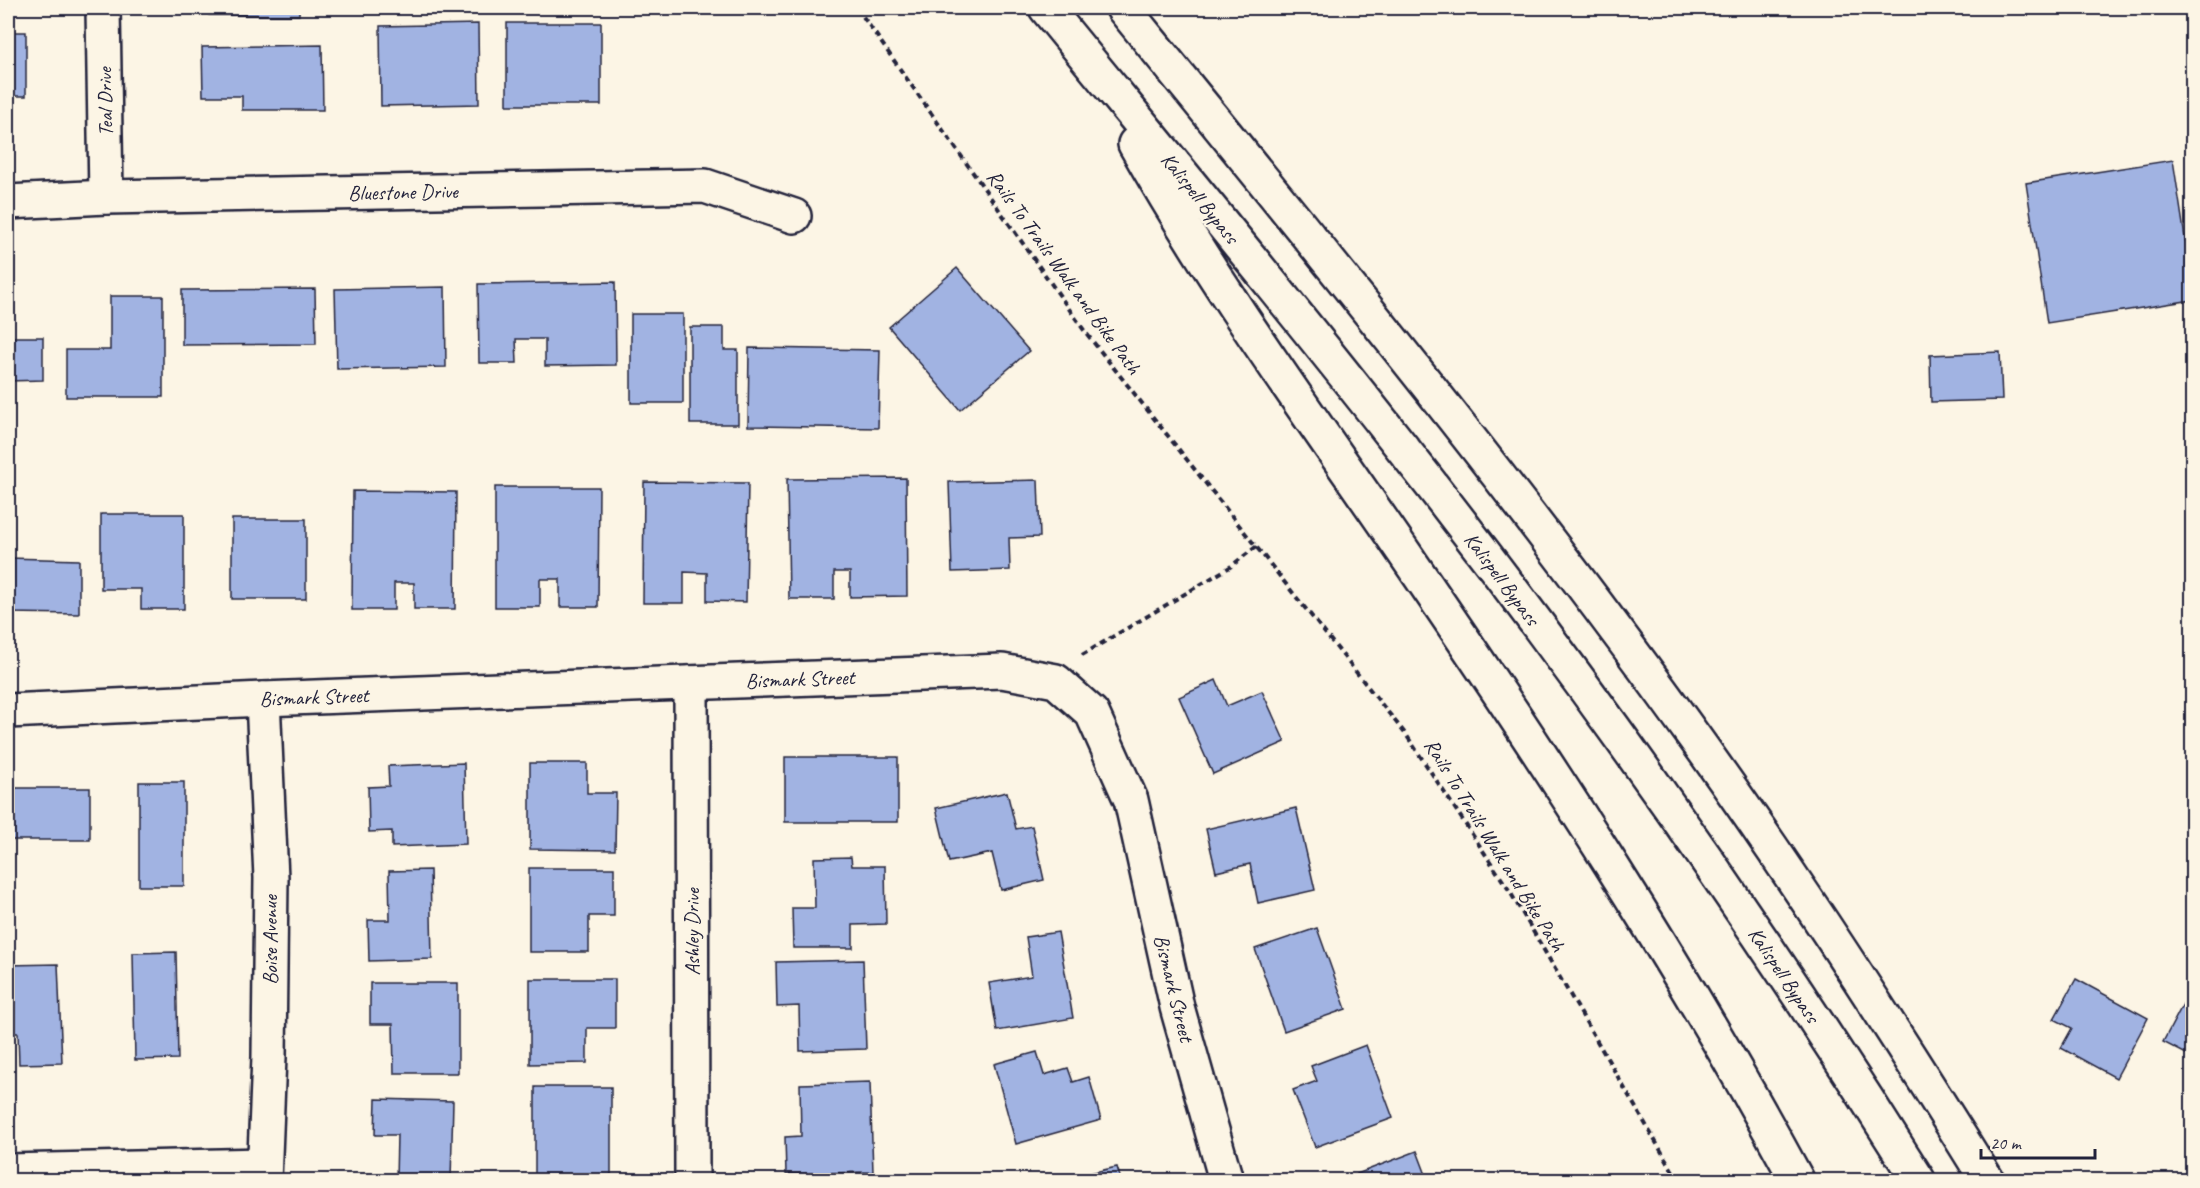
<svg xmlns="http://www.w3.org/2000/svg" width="2200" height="1188" viewBox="0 0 2200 1188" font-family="Caveat,sans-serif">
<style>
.building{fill:#a1b3e2;stroke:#22223b;stroke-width:1.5}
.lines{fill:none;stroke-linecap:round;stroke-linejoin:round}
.minor-casing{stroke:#22223b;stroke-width:38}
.highway-casing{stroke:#22223b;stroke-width:38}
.path{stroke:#22223b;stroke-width:4;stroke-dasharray:6 4.5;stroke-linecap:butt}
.minor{stroke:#fcf5e5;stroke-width:33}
.highway{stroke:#fcf5e5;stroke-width:33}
.labels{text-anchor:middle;stroke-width:4.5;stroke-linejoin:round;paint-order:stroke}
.street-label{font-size:21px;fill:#22223b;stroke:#fcf5e5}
</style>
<rect width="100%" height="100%" fill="#fcf5e5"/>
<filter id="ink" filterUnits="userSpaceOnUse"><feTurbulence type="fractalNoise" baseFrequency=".0167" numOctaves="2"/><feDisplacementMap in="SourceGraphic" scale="12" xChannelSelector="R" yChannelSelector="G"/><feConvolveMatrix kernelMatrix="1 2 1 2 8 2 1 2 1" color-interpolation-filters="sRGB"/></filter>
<g filter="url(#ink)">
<!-- building -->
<g class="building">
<rect x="209" y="8" width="90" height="7"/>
<rect x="507" y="23" width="94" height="82"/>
<polygon points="478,24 479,104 381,106 380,26"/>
<rect x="8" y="32" width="18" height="64"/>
<polygon points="322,45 323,110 242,110 242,96 203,96 202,47"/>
<polygon points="2173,160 2192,283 2192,300 2047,323 2026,183"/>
<polygon points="957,268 1029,351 960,410 889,327"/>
<polygon points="615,282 616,365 545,366 545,339 516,339 517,363 479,363 478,284"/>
<polygon points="445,287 446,367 337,369 335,289"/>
<polygon points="315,289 316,344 182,345 182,290"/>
<polygon points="110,296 163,296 163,397 66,397 66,350 110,350"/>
<rect x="631" y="314" width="52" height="89"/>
<polygon points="690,327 724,327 724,350 738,350 738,424 690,424"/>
<polygon points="8,337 43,337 43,380 8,381"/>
<polygon points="749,348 880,350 878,428 748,426"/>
<polygon points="2000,352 2002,400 1931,402 1930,355"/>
<polygon points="906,478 907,596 850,597 850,572 834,572 834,599 789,599 787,479"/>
<polygon points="1038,480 1040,537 1009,538 1010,570 952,572 949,482"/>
<polygon points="644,482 748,483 746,602 707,601 707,573 684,572 684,603 643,603"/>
<polygon points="495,487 599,487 598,607 560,607 560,579 540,579 540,607 495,607"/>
<polygon points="353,491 456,492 455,609 414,609 414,583 394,583 394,610 352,610"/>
<polygon points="101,514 184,514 184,609 141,609 141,589 101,589"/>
<rect x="232" y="519" width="74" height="80"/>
<polygon points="8,558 79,560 79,614 8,613"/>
<polygon points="1216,680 1227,706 1262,691 1285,742 1213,774 1179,697"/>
<rect x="785" y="757" width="113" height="65"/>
<polygon points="464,763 466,844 392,847 392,831 369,832 368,787 389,786 388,766"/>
<polygon points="530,763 587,763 587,793 616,793 615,850 530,849"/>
<rect x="139" y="782" width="45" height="104"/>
<rect x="8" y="788" width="82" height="52"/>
<polygon points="1007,792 1016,829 1032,826 1044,880 1001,890 992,853 949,862 936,808"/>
<polygon points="1296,808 1315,890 1258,903 1250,864 1216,872 1206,829"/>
<polygon points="851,857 852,866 885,866 886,924 853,925 853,948 793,948 792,908 815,908 814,858"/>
<polygon points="529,868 614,868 614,916 589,916 589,952 529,952"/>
<polygon points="430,870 432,959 369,961 368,920 390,920 389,871"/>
<polygon points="1317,928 1346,1009 1284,1031 1255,949"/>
<polygon points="1058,932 1073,1018 997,1031 989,983 1032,976 1026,937"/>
<polygon points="176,952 178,1059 135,1060 133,953"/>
<polygon points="863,960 866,1049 800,1051 799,1006 777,1007 776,962"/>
<polygon points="58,964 62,1063 19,1064 18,1033 8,1033 8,965"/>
<polygon points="530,979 615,979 615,1028 587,1028 587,1063 530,1064"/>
<polygon points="2076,979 2148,1018 2116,1078 2061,1048 2072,1028 2054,1019"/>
<polygon points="370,983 458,983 458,1073 394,1073 393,1024 370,1024"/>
<polygon points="2191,989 2192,990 2192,1057 2163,1042"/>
<polygon points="1366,1045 1393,1118 1315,1147 1293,1090 1317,1081 1311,1066"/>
<polygon points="1037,1052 1044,1075 1068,1068 1073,1082 1089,1077 1101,1120 1016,1144 994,1064"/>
<polygon points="870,1082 873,1172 786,1174 785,1137 801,1136 800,1084"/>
<rect x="535" y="1087" width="76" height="93"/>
<polygon points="376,1099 453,1101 451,1180 396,1180 397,1135 375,1135"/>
<polygon points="1417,1151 1428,1180 1359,1180 1357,1174"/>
<polygon points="1117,1167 1121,1180 1059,1180"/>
</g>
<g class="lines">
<!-- minor casing -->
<g class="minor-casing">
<g id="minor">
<polyline points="103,8 106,197"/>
<polyline points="8,202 106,197 705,186 794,216"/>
<polyline points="691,683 692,1180"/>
<polyline points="263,699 271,878 269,1057 264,1180"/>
<polyline points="8,711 263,699 1002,671 1056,681 1092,713 1131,800 1177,1007 1226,1180"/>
<polyline points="8,1171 264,1165"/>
</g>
</g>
<!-- highway casing -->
<g class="highway-casing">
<g id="highway">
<path d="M1046 8C1162 150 1279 291 1393 436 1581 674 1757 923 1918 1180"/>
<path d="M1123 8C1322 252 1522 496 1705 752 1804 891 1897 1035 1987 1180"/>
<path d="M1135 144C1215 287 1314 421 1407 557 1546 759 1680 964 1797 1180"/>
</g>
</g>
<!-- path -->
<g class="path">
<polyline points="857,8 1086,333 1407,736 1509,890 1678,1180"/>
<polyline points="1082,655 1230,567 1257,546"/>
</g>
<!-- minor -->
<use href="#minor" class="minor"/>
<!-- highway -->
<use href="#highway" class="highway"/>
</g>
</g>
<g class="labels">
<!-- street labels -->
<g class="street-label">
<text transform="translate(105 102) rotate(-91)" y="7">Teal Drive</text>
<text transform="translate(403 192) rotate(-1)" y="7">Bluestone Drive</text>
<text transform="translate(1200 198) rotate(51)" y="7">Kalispell Bypass</text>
<text transform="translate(1064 272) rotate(54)" y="7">Rails To Trails Walk and Bike Path</text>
<text transform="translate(1502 579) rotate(53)" y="7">Kalispell Bypass</text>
<text transform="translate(800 679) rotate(-2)" y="7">Bismark Street</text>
<text transform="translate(314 697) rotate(-2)" y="7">Bismark Street</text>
<text transform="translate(1495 845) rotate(58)" y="7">Rails To Trails Walk and Bike Path</text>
<text transform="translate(692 932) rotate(-90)" y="7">Ashley Drive</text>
<text transform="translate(270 940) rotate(-90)" y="7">Boise Avenue</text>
<text transform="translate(1784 975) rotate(56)" y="7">Kalispell Bypass</text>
<text transform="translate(1174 988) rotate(76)" y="7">Bismark Street</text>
</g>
</g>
<!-- margin -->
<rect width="2200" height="1188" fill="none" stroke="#fcf5e5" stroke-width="30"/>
<rect x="15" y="15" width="2170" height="1158" fill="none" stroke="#22223b" stroke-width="2" filter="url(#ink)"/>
<!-- scale -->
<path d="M1981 1149v9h114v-9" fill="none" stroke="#22223b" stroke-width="3"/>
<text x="1990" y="1149" font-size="18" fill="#22223b" stroke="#fcf5e5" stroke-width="4.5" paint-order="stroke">20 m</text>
</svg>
